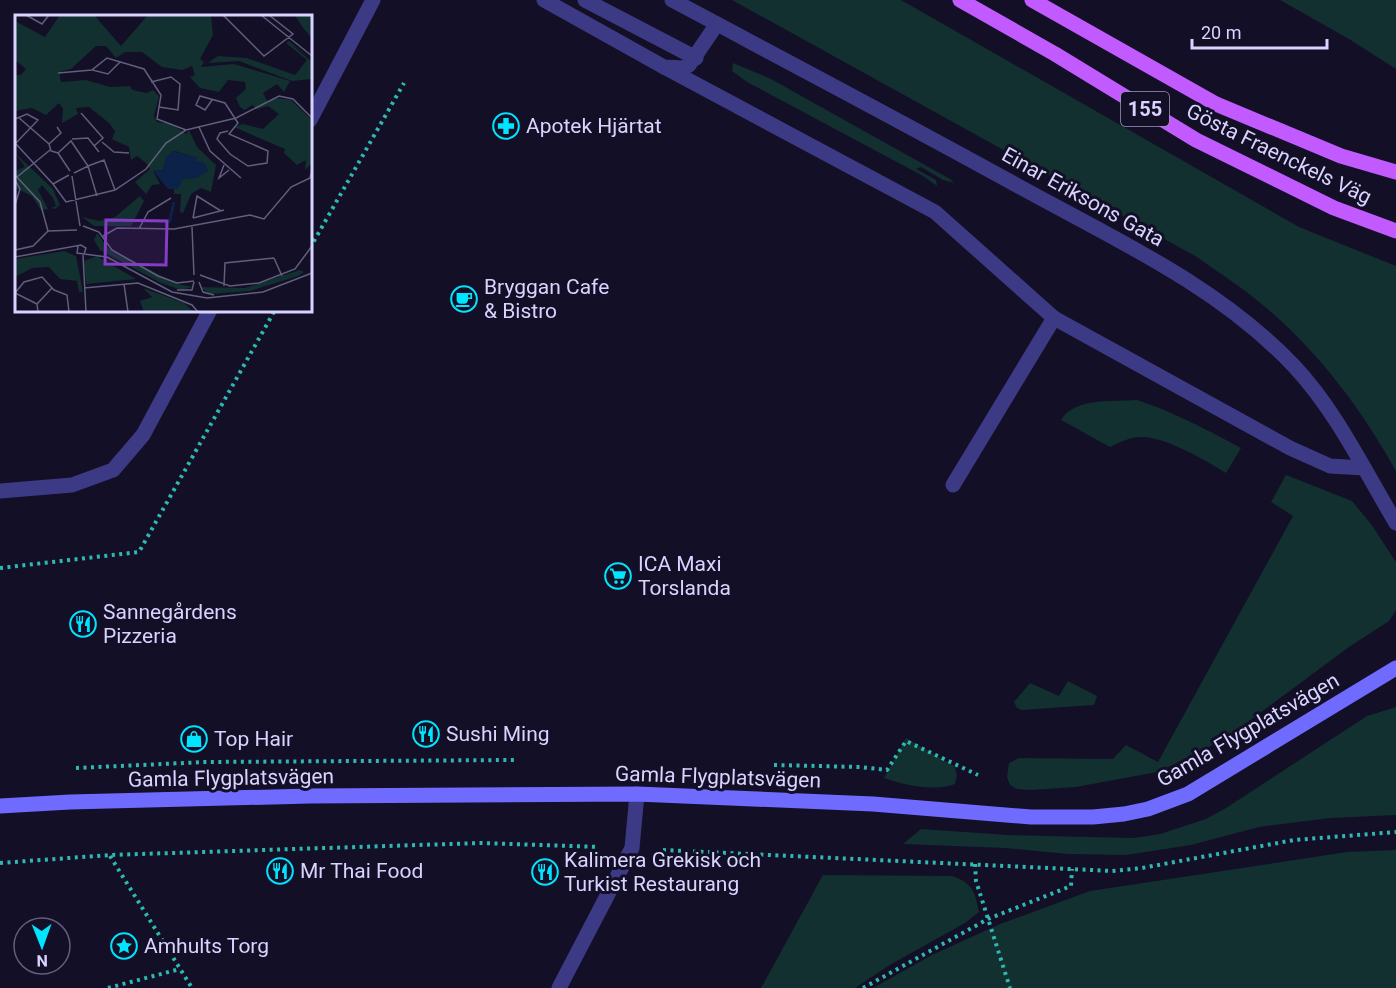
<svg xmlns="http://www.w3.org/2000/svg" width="1396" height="988" viewBox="0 0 1396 988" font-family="Roboto,sans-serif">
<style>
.green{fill:#12302f}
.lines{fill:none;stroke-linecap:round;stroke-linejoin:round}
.path{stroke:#2fb8b0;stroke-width:4;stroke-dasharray:3 4.5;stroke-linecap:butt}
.lane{stroke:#3d3a85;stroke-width:15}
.street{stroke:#3d3a85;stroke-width:15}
.secondary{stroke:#6f6bff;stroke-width:15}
.primary{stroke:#c25bff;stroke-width:15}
.labels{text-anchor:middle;stroke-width:6;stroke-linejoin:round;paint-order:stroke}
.shield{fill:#130f26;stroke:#9e99be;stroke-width:1.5}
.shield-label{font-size:20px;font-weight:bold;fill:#d9d4ff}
.poi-label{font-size:21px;fill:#d9d4ff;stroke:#130f26;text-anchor:start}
.street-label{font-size:21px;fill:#d9d4ff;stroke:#130f26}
.inset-river{fill:none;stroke:#0c2248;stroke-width:3}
.inset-road{fill:none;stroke:#625e7d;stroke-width:1.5}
.view{fill:#843dc5;fill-opacity:0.15;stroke:#843dc5;stroke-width:3}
.inset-edge{fill:none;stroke:#d9d4ff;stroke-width:3}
</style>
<rect width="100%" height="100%" fill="#130f26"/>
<!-- green -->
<g class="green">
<path d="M732 0H901L1299 227 1396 266V471C1362 410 1318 351 1264 306 1243 288 1219 273 1197 257Z"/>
<polygon points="1280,0 1396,0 1396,69 1349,39"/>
<polygon points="733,63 771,79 950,179 954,183 943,180 921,167 916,169 936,180 937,186 923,176 747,82 732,71"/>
<path d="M1137 400C1174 412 1207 430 1241 448L1226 473C1205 460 1166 437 1142 437 1130 437 1120 442 1110 447L1061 420C1075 397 1113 402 1137 400Z"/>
<polygon points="1286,475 1352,501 1371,524 1396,562 1396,610 1389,621 1349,647 1229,736 1194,755 1157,772 1076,787 1030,790 1017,789 1010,785 1007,777 1009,763 1019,758 1113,759 1126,745 1158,762 1293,516 1271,502"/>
<polygon points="1068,681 1097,696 1094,705 1022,710 1017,708 1014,702 1030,683 1059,696"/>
<polygon points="1396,707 1396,815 1330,818 1259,827 1191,845 1126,855 1068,854 1005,848 903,844 921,829 1008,835 1134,838 1160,834 1206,819 1226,808 1367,716"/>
<path d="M906 738 954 766 957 774 955 784C934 792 904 785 884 778Z"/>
<polygon points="1396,850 1396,988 873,988 932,955 1000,924 1090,891 1347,852"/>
<path d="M823 875 952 876C973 883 975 892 979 912L965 923 888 966 855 988H761Z"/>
</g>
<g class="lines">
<!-- path -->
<g class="path">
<polyline points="310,248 404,83"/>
<polyline points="0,568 139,552 275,310"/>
<polyline points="774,765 860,767 887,770 906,741 978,775"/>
<polyline points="76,768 206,762 515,760"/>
<polyline points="663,850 1112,871 1142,868 1294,840 1396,832"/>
<polyline points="110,856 192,988"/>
<polyline points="0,863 110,855 480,843 599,847"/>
<polyline points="975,864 976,881 1010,988"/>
<polyline points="108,988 180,969"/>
<polyline points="863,988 988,919 1071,886 1072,869"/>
</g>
<!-- lane -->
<g class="lane">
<polyline points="544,0 664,67 683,68 689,65 717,24"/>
<polyline points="585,0 696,58"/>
<polyline points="664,67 935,212 1054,318 1290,448 1330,466 1364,468"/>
<polyline points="310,120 373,0"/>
<polyline points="953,485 1054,318"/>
<polyline points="0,491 72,485 113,470 143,435 210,310"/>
</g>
<!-- street -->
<g class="street">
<path d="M672 0C792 64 912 127 1031 193 1123 243 1221 289 1294 366 1337 412 1364 470 1396 523"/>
<polyline points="559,988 632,848 637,794"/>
</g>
<!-- secondary -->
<polyline class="secondary" points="0,806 70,802 310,796 637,794 873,804 1031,817 1093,817 1124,814 1148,809 1188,794 1396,668"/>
<!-- primary -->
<g class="primary">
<polyline points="960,0 1055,54 1196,140 1334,208 1396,231"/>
<polyline points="1032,0 1216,104 1341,156 1396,172"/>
</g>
</g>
<!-- icons -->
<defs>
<g id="pharmacy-ring" transform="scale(1.35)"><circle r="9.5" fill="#130f26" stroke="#00e5ff" stroke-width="1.5"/><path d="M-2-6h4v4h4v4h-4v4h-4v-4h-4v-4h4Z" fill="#00e5ff"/></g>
<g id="cafe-ring" transform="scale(1.35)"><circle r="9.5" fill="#130f26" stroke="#00e5ff" stroke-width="1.5"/><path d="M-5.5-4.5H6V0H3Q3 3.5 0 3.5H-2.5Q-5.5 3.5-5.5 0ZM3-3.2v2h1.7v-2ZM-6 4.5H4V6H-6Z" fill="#00e5ff"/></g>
<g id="supermarket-ring" transform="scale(1.35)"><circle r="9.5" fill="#130f26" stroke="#00e5ff" stroke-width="1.5"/><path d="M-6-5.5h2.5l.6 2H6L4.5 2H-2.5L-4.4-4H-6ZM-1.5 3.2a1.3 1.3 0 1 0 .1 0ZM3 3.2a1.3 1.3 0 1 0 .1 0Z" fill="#00e5ff"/></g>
<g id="restaurant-ring" transform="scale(1.35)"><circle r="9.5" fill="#130f26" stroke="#00e5ff" stroke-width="1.5"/><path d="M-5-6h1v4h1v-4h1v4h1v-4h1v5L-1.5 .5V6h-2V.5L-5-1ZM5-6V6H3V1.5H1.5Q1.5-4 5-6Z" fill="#00e5ff"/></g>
<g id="shop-ring" transform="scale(1.35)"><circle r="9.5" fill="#130f26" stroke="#00e5ff" stroke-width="1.5"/><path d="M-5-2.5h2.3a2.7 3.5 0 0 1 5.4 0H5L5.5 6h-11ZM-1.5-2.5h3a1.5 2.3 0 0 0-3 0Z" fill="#00e5ff"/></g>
<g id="sight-ring" transform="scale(1.35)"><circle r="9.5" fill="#130f26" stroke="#00e5ff" stroke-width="1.5"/><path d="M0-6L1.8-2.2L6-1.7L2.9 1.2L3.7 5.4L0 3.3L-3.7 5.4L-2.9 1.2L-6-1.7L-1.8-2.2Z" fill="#00e5ff"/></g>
</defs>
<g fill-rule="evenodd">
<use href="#pharmacy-ring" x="506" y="126"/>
<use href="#cafe-ring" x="464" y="299"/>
<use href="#supermarket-ring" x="618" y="576"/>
<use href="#restaurant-ring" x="83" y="624"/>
<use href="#restaurant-ring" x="426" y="734"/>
<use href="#shop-ring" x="194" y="739"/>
<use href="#restaurant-ring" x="280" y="871"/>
<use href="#restaurant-ring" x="545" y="872"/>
<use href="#sight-ring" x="124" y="946"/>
</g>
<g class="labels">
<!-- shield labels -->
<rect class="shield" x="1121" y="92" width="48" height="34" rx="4.5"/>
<g class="shield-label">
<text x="1145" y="116">155</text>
</g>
<!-- poi labels -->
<g class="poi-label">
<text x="526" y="133">Apotek Hjärtat</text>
<text x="484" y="294">Bryggan Cafe<tspan x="484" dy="24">&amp; Bistro</tspan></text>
<text x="638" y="571">ICA Maxi<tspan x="638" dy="24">Torslanda</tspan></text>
<text x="103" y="619">Sannegårdens<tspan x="103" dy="24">Pizzeria</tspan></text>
<text x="446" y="741">Sushi Ming</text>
<text x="214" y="746">Top Hair</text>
<text x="564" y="867">Kalimera Grekisk och<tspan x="564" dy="24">Turkist Restaurang</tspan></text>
<text x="300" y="878">Mr Thai Food</text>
<text x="144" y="953">Amhults Torg</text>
</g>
<!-- street labels -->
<g class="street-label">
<text transform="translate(1279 154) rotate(26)" y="7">Gösta Fraenckels Väg</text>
<text transform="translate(1083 197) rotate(29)" y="7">Einar Eriksons Gata</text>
<text transform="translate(1248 730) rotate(-30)" y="7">Gamla Flygplatsvägen</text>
<text transform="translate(718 777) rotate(2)" y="7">Gamla Flygplatsvägen</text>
<text transform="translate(231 778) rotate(-1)" y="7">Gamla Flygplatsvägen</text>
</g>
</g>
<!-- overview -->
<g transform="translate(15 15)">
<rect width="297" height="297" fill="#130f26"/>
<path d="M45 0H79L106 31 133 0H196L198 20 185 44 189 47 186 52 219 49 275 66 269 77 262 69 248 78 252 86 262 83 276 85 297 105V148L290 155 291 145 282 150 269 138 270 134 219 112 228 109 248 114 264 99 253 91 242 94 237 90 230 95 225 92 221 83 231 74 230 67 213 65 204 77 185 73 175 62 180 60 177 51 167 55 147 52 127 37H110L101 43 91 31H81L56 54 44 57 46 67 71 65 95 72 115 71 117 75 132 78 138 75 144 81 139 101 142 107 157 109 171 119 174 115 182 132 201 150 196 177 186 173 176 179 168 198 165 197 166 179H159V174L168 164 193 156 190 149 180 146 182 143 160 136 152 142 148 155 138 156 145 169 137 170 131 179 120 167 135 154 131 148 122 141 116 145 114 132 97 124 100 116 94 108 74 92 61 93 63 99 47 108 48 94 44 88 31 100 17 93 0 96V60H6L11 54 0 45V6L30 22ZM280 0H297V23L288 13ZM274 26 297 44 275 28 297 47V64L277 66 224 46 193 48 203 41 232 43 280 60 292 45 271 28ZM0 138 38 174 45 190 40 194 36 193 41 191 38 183 27 170 23 175 33 194 26 195 17 181 0 173V156L10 152ZM125 181 129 186 116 211H79L67 202 84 206 100 202ZM82 218 93 233 162 269 178 272 166 275 146 268 85 235 79 225ZM49 236 61 241 68 277H64L62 266 45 264 34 252 17 253 0 262V244ZM82 241 92 247 121 264 71 269 69 246ZM285 255 289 257 283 261 235 276 195 279 185 272 230 273ZM128 273 169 288 179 297H129L125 286 137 282Z" fill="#12302f"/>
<path d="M158 136 183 143 180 146 189 147 193 156 182 163 168 164 163 174H153L138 156 148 155 150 144Z" fill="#0c2248"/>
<path class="inset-river" d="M154 208 159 187"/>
<path class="inset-road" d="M11 0 27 9 34 0M208 0 249 41 278 19 254 0M246 0 297 41M105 47 93 59 77 55 92 43 129 54 146 80 142 104 171 115 221 103 264 81 278 84 297 103M43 58 77 55M136 67 156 62 165 69 163 95 144 92M197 85 190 95 181 90 185 81 210 88 223 108 214 119 253 136 252 148 233 151 215 139 202 124 205 118 213 116M66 98 88 123 79 131M3 102 34 129 36 136 43 138 55 156M0 104 12 99 23 105 1 128M184 112 195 136 226 163M57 124 73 123 84 137M87 127 99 137 114 138M1 129 38 169 54 160M34 129 46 118 42 112M43 138 56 126 73 151 89 145 100 175M209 150 204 163 214 155M59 158 73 151 82 181M0 160 25 187 33 216 18 231 0 235M57 161 65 211M2 162 35 135M0 165 5 174 0 190M38 169 51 187 100 175 131 154 151 128 171 115M178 203 182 181 206 196M178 203 209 195M68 211 84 217 97 235 143 261 162 268 179 266M177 212 179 260M124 214 133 197 156 183M33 216 62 215M88 221 102 213 159 214 235 200 249 204 276 172 295 163 297 155M69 239 92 242 157 277 192 283 248 277 297 258M68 240 71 297M0 242 66 230 71 233 69 239 62 238 63 231M259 243 267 261M185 260 215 271 244 268 280 254 297 231M184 267 188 277 199 280M109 269 113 297M209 271 210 248 259 243M69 273 123 268 177 290 183 297M162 275H177L179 267M22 289 0 278 9 267 27 262 39 275 52 280 54 297M23 297 22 289 37 273"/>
<path class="view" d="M91 205 152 206 151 250 90 249Z"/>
<rect width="297" height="297" class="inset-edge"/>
</g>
<!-- north arrow -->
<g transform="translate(42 946) rotate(179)"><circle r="28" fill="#130f26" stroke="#625e7d" stroke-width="1.5"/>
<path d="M0-4.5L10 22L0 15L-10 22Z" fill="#00e5ff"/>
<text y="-9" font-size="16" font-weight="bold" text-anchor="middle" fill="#d9d4ff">N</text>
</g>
<!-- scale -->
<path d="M1192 39v9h135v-9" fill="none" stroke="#d9d4ff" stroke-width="3"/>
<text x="1201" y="39" font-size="18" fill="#d9d4ff" stroke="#130f26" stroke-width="4.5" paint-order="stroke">20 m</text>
</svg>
